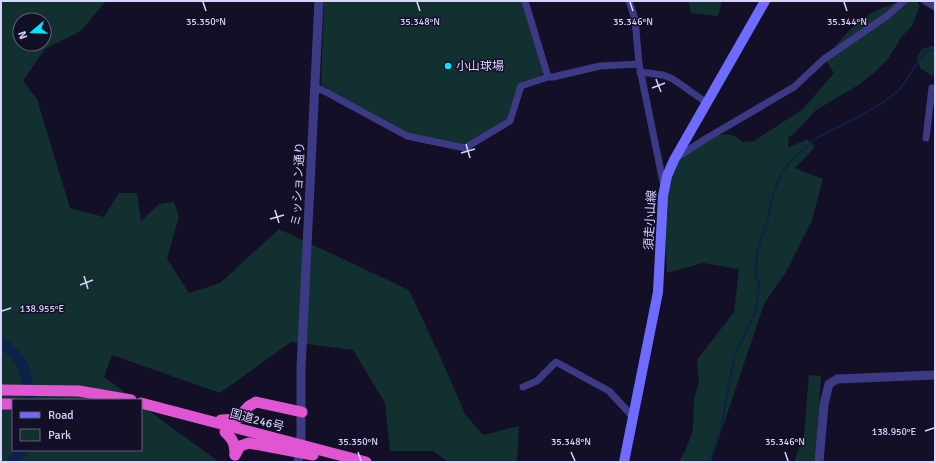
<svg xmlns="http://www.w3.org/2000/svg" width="936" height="463" viewBox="0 0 936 463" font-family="Signika,'Noto Sans JP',sans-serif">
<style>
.green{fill:#12302f;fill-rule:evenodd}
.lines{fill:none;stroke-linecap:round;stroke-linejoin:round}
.stream{stroke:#0c2248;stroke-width:2}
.river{stroke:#0c2248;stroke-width:11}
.minor{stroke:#3d3a85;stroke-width:7}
.tertiary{stroke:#3d3a85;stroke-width:9}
.secondary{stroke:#6f6bff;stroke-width:10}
.trunk{stroke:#e055d1;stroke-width:11}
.ticks{fill:none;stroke:#d9d4ff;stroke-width:1.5}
.poi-dot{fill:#00e5ff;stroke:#130f26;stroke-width:1.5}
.labels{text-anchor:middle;stroke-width:3;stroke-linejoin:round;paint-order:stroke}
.poi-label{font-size:12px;fill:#d9d4ff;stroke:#130f26;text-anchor:start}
.street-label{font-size:12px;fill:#d9d4ff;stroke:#130f26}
.ticks-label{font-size:10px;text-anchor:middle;fill:#d9d4ff;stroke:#130f26;stroke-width:3;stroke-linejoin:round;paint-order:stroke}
</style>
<rect width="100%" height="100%" fill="#130f26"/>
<!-- green -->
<g class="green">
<path d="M1 1H106L81 31 45 49 23 81 37 99 70 208 104 217 119 193H137L141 221 159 204 174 202 179 216 167 259 189 293 220 283 279 229 409 290 443 363 465 414 483 435 519 426 517 462H448L433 451H390L385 403 353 350 291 342 220 393 112 355 104 377 135 400H13V450H141V405L219 462H1ZM20 20H44V44H20Z"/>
<polygon points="324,1 522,1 544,71 542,75 519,83 507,119 467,143 462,144 407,133 321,85"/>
<polygon points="688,1 721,1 721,6 718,16 691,13"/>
<path d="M902 1H917L920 6 912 26 903 35 888 59 876 71 860 84 816 110 792 136 789 135 788 148 807 139 815 147 795 168 823 179 812 220 786 272 764 304 711 462H679L686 449 693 429 694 399 699 382 697 360 734 312 739 269 703 263 667 273C666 244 659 183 680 160 687 153 698 147 707 141 721 133 730 131 743 142L754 141 803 109 834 73 825 59C847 30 865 11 902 1Z"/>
<polygon points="935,45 935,73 932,76 920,68 917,57 922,49"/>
<polygon points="809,375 821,376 815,462 794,462 804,435"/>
</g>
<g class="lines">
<!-- stream -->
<polyline class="stream" points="709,462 721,429 734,357 756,311 759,285 756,275 757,252 769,215 773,194 781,174 792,160 815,139 856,118 884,102 900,89 925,52 935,49"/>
<!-- river -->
<g class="river">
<path d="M1 342C27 362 25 370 30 400"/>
<polyline points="12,462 23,450"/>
</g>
<!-- minor -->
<g class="minor">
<polyline points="525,1 548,77"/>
<polyline points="629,1 635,19 639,64 664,187"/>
<polyline points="925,1 935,7"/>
<polyline points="640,72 663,75 673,79 707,103"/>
<polyline points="315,87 326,92 407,136 465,148 510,121 521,86 548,77 553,77 600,66 639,64"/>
<polyline points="926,138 932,88 935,89"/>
<polyline points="676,158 707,138 794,87 824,59 887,16 904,1"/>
<polyline points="523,387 537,381 556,362 609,391 634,418"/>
</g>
<!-- tertiary -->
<g class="tertiary">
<polyline points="298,462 301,449 301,369 319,1"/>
<polyline points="819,462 824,404 829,384 837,379 935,375"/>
</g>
<!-- secondary -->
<polyline class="secondary" points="624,462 658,292 663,196 667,176 674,160 765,1"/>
<!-- trunk -->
<g class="trunk">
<polyline points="1,390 79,391 131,400"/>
<polyline points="141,403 366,462"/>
<polyline points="1,404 13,404"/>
<polyline points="221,420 237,419 249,406 256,402 302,412"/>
<path d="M225 432C233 439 235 444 235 455"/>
<polyline points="235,455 240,446 249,443 313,455"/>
</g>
</g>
<!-- ticks -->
<path class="ticks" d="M203 2 206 11M417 2 420 11M630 2 633 11M844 2 847 11M656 79 661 92M652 88 665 83M466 144 470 158M461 153 475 149M275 210 279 223M270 219 284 215M84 276 88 289M80 285 93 280M2 311 11 308M925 431 934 428M358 452 361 461M571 452 575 461M785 452 788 461"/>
<!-- markers -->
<circle class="poi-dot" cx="448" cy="66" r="4"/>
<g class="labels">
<!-- poi labels -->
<g class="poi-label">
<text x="456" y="70">小山球場</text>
</g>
<!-- street labels -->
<g class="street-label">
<text transform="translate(298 184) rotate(-87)" y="4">ミッション通り</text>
<text transform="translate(650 220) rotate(-87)" y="4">須走小山線</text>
<text transform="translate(257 420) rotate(15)" y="4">国道246号</text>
</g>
</g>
<g class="ticks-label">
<text x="206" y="25">35.350°N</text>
<text x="420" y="25">35.348°N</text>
<text x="633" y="25">35.346°N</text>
<text x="847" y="25">35.344°N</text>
<text x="42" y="312">138.955°E</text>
<text x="894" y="435">138.950°E</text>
<text x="358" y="445">35.350°N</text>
<text x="571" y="445">35.348°N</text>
<text x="785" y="445">35.346°N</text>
</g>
<!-- border -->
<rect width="936" height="463" fill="none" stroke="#d9d4ff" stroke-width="4"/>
<!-- legend -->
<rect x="12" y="399" width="130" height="52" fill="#130f26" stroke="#625e7d"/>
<rect x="20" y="412" width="20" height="6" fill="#6f6bff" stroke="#625e7d"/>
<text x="48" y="419" font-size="12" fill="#d9d4ff">Road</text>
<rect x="20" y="429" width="20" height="12" fill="#12302f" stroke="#625e7d"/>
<text x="48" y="439" font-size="12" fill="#d9d4ff">Park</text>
<!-- north arrow -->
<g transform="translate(32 32) rotate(251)"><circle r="19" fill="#130f26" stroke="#625e7d"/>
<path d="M0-3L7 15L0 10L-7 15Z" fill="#00e5ff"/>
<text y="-6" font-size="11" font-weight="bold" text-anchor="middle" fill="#d9d4ff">N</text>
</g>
</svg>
